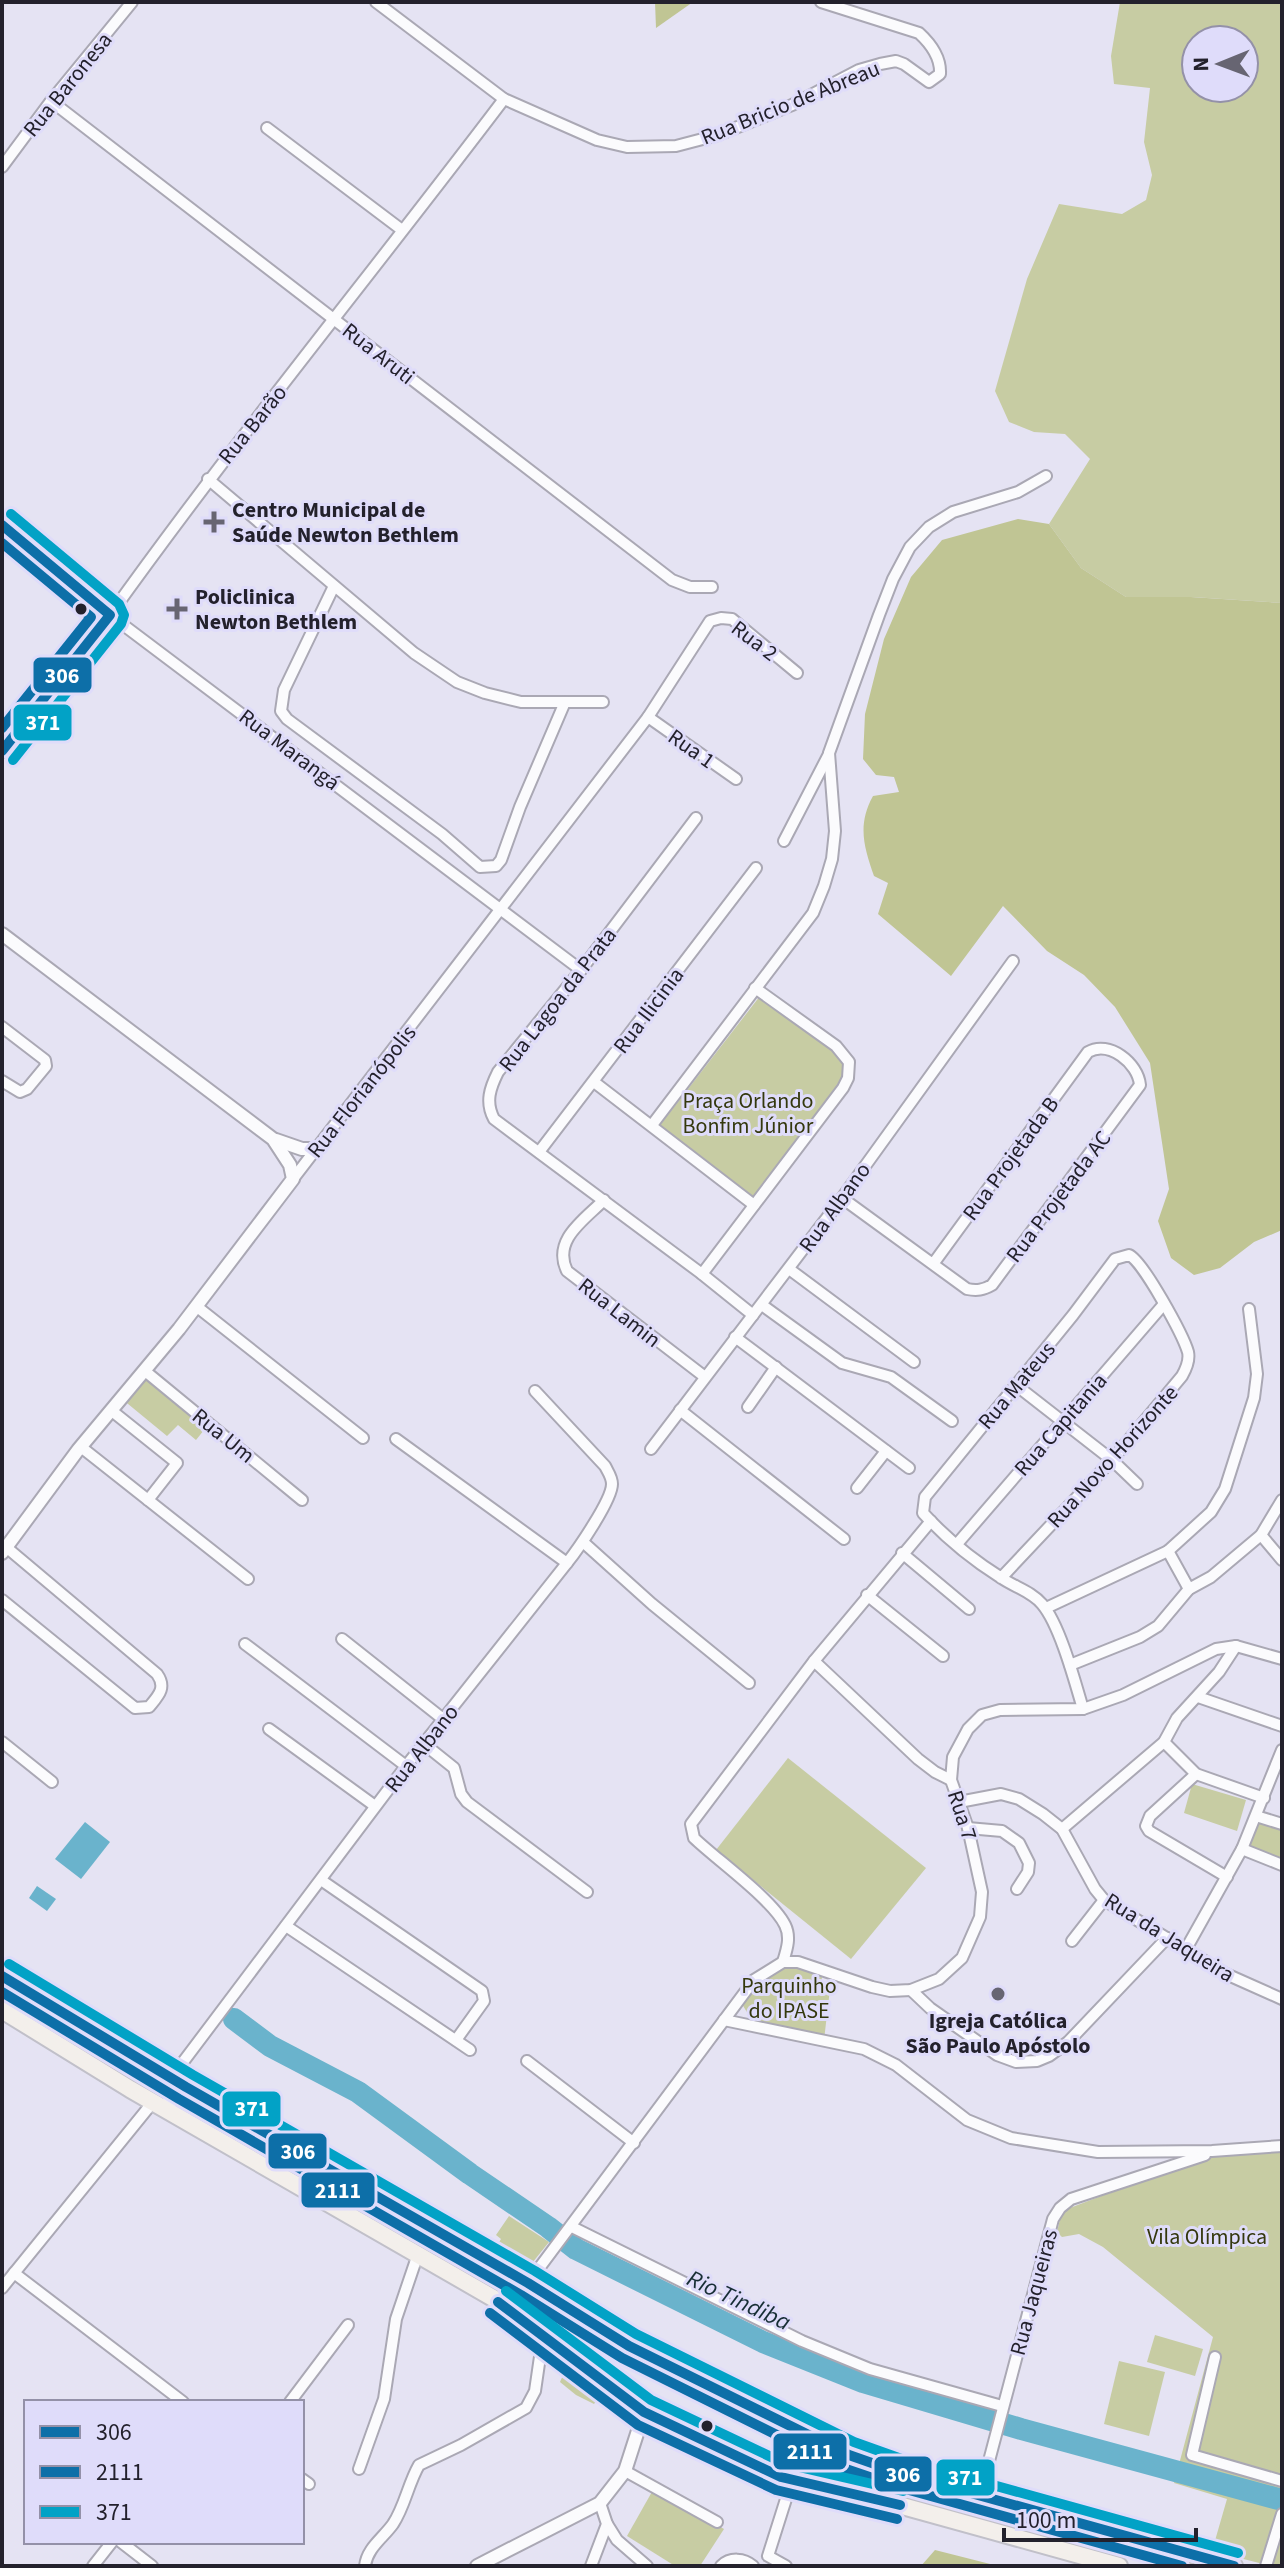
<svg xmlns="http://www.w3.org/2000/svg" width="1284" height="2568" viewBox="0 0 1284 2568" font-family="'Source Sans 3',sans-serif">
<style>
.green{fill:#c7cca3;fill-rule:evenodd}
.forest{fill:#c0c594}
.water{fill:#6ab3cc}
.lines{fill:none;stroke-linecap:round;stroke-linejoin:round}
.river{stroke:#6ab3cc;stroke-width:22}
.minor-casing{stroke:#aaa8b4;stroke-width:14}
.tertiary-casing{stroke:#aaa8b4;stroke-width:16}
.primary-casing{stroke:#c1c0c9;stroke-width:20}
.minor{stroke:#fbfbfd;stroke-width:10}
.tertiary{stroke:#fbfbfd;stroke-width:12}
.primary{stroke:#f3efeb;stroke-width:16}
.bus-1-casing{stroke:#dfdcfa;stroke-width:16}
.bus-2-casing{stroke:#dfdcfa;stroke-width:16}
.bus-3-casing{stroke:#dfdcfa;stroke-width:16}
.bus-1{stroke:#0d6fa8;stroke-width:10}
.bus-2{stroke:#0d6fa8;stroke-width:10}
.bus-3{stroke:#02a2c6;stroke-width:10}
.poi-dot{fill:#676572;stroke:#dfdcfa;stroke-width:3}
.bus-dot{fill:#23212c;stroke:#dfdcfa;stroke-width:3}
.labels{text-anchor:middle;stroke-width:6;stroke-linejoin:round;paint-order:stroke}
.street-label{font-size:22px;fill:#23212c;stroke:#dfdcfa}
.poi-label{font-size:22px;font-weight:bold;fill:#23212c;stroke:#dfdcfa;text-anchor:start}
.park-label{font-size:22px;fill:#34380d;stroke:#dfdcfa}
.water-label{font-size:24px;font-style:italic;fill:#172e35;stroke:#dfdcfa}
.line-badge{stroke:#dfdcfa;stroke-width:3}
.badge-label{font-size:22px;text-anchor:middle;font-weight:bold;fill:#fff}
</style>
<rect width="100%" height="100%" fill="#e5e3f3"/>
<!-- green -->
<g class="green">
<path d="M1120 2H1282V603L1192 597H1126L1081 568 1049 524 1090 459 1065 434 1034 432 1009 422 995 391 1027 279 1059 204 1122 214 1146 200 1152 175 1144 142 1150 88 1114 84 1111 56ZM1196 40H1244V88H1196Z"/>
<polygon points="760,996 839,1053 855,1074 754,1205 657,1129"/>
<polygon points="142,1375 208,1425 196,1440 178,1425 167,1436 122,1399"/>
<polygon points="788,1758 926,1868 851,1959 716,1850"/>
<polygon points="1192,1784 1246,1800 1237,1831 1184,1813"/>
<polygon points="1260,1816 1282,1824 1282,1864 1246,1851"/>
<polygon points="783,1962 823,1969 821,1985 830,1989 824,2040 759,2023 751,2019 742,2004 758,1977"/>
<polygon points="1282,2146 1282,2566 1271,2566 1212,2551 1227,2499 1174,2483 1213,2337 1103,2247 1079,2234 1062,2237 1057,2232 1062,2211 1219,2151"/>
<polygon points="509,2216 549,2242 524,2273 493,2252 501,2239 496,2235"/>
<polygon points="1155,2335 1203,2349 1195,2376 1147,2362"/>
<polygon points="1119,2361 1165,2372 1149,2436 1104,2424"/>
<polygon points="567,2366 603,2392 594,2404 576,2395 560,2382"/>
<polygon points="653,2490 724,2529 700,2566 675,2566 627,2536"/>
</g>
<!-- forest -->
<g class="forest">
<polygon points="655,2 693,2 656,28"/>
<path d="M1018 519 1049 524 1081 568 1126 597H1191L1282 603V1230L1254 1242 1220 1268 1194 1275 1171 1258 1158 1221 1169 1189 1150 1063 1115 1007 1084 975 1047 951 1003 906 951 976 878 914 888 883 874 876C864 847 857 825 873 796L899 792 894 777 876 775 863 759 865 714 884 639 911 577 942 540Z"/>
<polygon points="935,2550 998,2566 921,2566"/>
</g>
<!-- water -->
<g class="water">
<polygon points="85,1822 110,1842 81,1879 55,1859"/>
<polygon points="37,1886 56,1899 47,1911 29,1898"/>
</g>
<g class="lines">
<!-- river -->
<polyline class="river" points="234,2019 270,2046 358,2092 470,2174 548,2227 576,2249 763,2342 863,2382 1021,2429 1282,2500"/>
<!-- minor casing -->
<g class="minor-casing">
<g id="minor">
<path d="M376 2 504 99 597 140 627 147 676 146 718 135 792 105 859 70 880 64 896 61 904 64 929 82 940 74C941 57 931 44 919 33L821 2"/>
<path d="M504 99C373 272 236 439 110 615L581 970"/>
<polyline points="51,101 672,580 690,587 712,587"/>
<polyline points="267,128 402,230"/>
<polyline points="2,167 51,101 132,2"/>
<polyline points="208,479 414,653 457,682 485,693 521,702 603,702"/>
<polyline points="334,586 284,690 281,711 287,719 442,834 480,867 496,866 501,860 520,807 565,702"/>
<polyline points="648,717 736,779"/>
<path d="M696 818 581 970 498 1072C490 1088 485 1102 494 1119L702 1274 753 1315"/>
<polyline points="784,841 829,754"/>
<polyline points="2,1027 45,1060 46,1066 27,1089 20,1092 2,1081"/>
<polyline points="594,1082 754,1205"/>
<polyline points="652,1125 813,913 824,886 832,859 835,831 829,753 879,615 893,579 910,547 929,527 953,512 1018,492 1046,476"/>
<polyline points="539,1152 756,868"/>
<polyline points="293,1179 648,717 710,621 721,618 732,619 797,673"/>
<path d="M842 1198 967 1289C977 1291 983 1290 992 1285L1140 1085C1138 1063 1109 1040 1088 1052L933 1264"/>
<path d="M604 1200C584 1220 552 1240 567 1271L705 1377"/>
<polyline points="789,1269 914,1362"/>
<polyline points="702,1274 843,1088 848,1078 849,1062 836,1046 755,988"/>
<polyline points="762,1305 842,1363 891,1377 952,1421"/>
<polyline points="196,1306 363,1438"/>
<polyline points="735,1337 909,1468"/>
<polyline points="145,1371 302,1500"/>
<polyline points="1017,1386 1112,1460 1137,1484"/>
<polyline points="748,1407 776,1367"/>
<polyline points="680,1410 844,1539"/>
<polyline points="112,1411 177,1463 148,1500"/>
<polyline points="396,1439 567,1563"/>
<polyline points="81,1447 248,1579"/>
<polyline points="651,1449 842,1198 1013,961"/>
<polyline points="857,1488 886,1451"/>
<polyline points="1261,1535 1282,1560"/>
<polyline points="583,1542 652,1604 749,1683"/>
<polyline points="957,1544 1164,1304"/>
<polyline points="1168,1551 1189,1589"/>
<polyline points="902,1553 969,1609"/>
<path d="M1001 1578 1112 1460 1182 1376C1186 1369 1190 1361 1188 1352 1183 1335 1143 1261 1129 1255L1115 1259 1073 1315 925 1497 923 1513C945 1537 973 1560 1000 1577 1014 1587 1031 1591 1042 1604 1060 1625 1075 1682 1083 1709"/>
<polyline points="867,1595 943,1656"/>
<path d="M2 1600 135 1708 149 1707C158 1696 167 1688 157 1674L6 1547"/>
<polyline points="1046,1608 1168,1551 1211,1512 1225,1489 1254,1398 1257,1374 1249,1309"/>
<polyline points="342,1639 443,1719"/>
<polyline points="245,1644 406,1766"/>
<polyline points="814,1661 918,1759 935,1772 951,1780"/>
<polyline points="1070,1665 1140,1637 1158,1626 1189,1589 1211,1577 1261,1535 1282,1500"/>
<polyline points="1198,1697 1282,1726"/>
<polyline points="269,1729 375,1806"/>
<polyline points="2,1742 52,1782"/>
<polyline points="1164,1742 1196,1774 1264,1798"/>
<polyline points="424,1744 454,1768 461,1794 467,1802 587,1892"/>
<polyline points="1196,1774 1150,1816 1146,1826 1149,1831 1227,1877"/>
<polyline points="959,1802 1001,1794 1019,1799 1043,1814 1062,1829 1095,1889 1104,1900 1226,1974 1282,1999"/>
<polyline points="1256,1816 1282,1824"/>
<polyline points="968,1828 1002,1831 1019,1843 1029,1863 1028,1872 1017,1889"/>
<polyline points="1062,1829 1164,1742 1177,1718 1219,1672 1236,1646"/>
<polyline points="1242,1849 1282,1865"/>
<polyline points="321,1880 482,1991 484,2001 456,2040"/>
<polyline points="286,1926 470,2050"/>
<polyline points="1072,1941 1104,1900"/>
<polyline points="1186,1949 1242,1849 1282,1750"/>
<path d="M783 1962C787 1949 791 1937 785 1925 772 1899 717 1860 694 1838L691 1824 814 1661 931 1521"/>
<polyline points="911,1990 930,2008 997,2055 1016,2062 1037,2061 1049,2056 1068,2042 1167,1938"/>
<polyline points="724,2020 864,2049 896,2065 967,2120 1011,2138 1098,2152 1212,2151 1282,2146"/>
<polyline points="527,2061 634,2143"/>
<path d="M172 2112 167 2093 171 2078 406 1766 567 1563C578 1549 612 1500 612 1484 612 1477 608 1472 605 1466L535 1391"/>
<polyline points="572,2227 802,2341 870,2369 1002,2406"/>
<polyline points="14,2273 183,2402"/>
<polyline points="2,2288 153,2102"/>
<polyline points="520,2317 520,2302 528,2283 754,1980 783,1962 798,1962 872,1987 890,1991 911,1990 939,1979 962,1958 980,1917 982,1892 968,1828 951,1780 953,1757 968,1729 982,1715 1000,1710 1083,1709 1123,1695 1216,1649 1236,1646 1282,1659"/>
<polyline points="1215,2357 1192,2455 1282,2481"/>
<polyline points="290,2402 348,2325"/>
<polyline points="359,2469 384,2399 396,2319 418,2254"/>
<polyline points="625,2471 717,2522"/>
<polyline points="302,2479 309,2484"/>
<polyline points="980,2495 1053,2219 1060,2208 1071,2199 1205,2155"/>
<polyline points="607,2524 617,2540 647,2566"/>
<polyline points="121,2542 152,2566"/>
<polyline points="93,2566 112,2542"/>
<path d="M365 2566C367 2548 383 2538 393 2524 405 2506 408 2484 419 2465L461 2445 526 2408 535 2391 543 2336"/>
<polyline points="591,2566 607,2524 600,2503"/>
<path d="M721 2566C730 2557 744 2558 753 2566"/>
<polyline points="786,2566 768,2556 792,2480"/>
<polyline points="1266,2566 1282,2514"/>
</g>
</g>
<!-- tertiary casing -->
<g class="tertiary-casing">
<g id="tertiary">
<polyline points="2,525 110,615 2,751"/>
<polyline points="2,934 273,1139 290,1165 293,1179 179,1329 78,1450 2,1553"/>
<polyline points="276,1140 302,1149 316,1149"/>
<polyline points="477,2566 600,2503 625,2471 644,2412"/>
</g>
</g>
<!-- primary casing -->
<g class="primary-casing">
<g id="primary">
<polyline points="2,1976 186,2087 528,2283 629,2346 849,2455 906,2475 1234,2566"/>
<polyline points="2,2010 130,2089 493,2298 644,2412 781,2477 852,2492 1119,2566"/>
</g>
</g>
<!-- minor -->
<use href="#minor" class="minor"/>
<!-- tertiary -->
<use href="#tertiary" class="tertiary"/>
<!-- primary -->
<use href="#primary" class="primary"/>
<!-- bus-1 casing -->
<g class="bus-1-casing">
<g id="bus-1">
<polyline points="2,525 110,615 2,751"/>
<polyline points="2,1976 186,2087 528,2283 629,2346 849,2455 906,2475 1234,2566"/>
<polyline points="498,2302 644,2412 781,2477 900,2505"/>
</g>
</g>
<!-- bus-2 casing -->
<g class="bus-2-casing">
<g id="bus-2">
<polyline points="2,543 91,617 2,728"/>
<polyline points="2,1992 179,2099 521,2295 622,2358 843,2468 902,2488 1182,2566"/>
<polyline points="490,2313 638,2425 776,2490 897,2519"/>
</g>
</g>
<!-- bus-3 casing -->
<g class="bus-3-casing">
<g id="bus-3">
<polyline points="11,514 119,604 124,615 121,624 13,760"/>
<polyline points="9,1964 193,2075 535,2271 636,2334 854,2442 910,2462 1238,2553"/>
<polyline points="506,2291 651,2400 786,2464 903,2491"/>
</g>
</g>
<!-- bus-1 -->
<use href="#bus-1" class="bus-1"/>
<!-- bus-2 -->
<use href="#bus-2" class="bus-2"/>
<!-- bus-3 -->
<use href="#bus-3" class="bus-3"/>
</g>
<!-- markers -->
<g class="poi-dot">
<path d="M210 510h8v8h8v8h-8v8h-8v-8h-8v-8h8z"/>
<path d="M173 597h8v8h8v8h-8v8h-8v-8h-8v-8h8z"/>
<circle cx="998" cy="1994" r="8"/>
</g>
<g class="bus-dot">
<circle cx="81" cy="609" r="7"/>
<circle cx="707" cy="2426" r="7"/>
</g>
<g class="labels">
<!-- street labels -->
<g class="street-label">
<text transform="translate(67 84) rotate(-51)" y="8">Rua Baronesa</text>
<text transform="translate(790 102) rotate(-22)" y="8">Rua Bricio de Abreau</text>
<text transform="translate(379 353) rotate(38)" y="8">Rua Aruti</text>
<text transform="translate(252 424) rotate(-51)" y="8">Rua Barão</text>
<text transform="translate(755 640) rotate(37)" y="8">Rua 2</text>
<text transform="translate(692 748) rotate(35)" y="8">Rua 1</text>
<text transform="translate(290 749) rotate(37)" y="8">Rua Marangá</text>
<text transform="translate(557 999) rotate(-52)" y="8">Rua Lagoa da Prata</text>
<text transform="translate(648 1010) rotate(-53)" y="8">Rua Ilicinia</text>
<text transform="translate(361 1091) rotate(-52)" y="8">Rua Florianópolis</text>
<text transform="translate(1010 1158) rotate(-54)" y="8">Rua Projetada B</text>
<text transform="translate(1058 1196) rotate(-53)" y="8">Rua Projetada AC</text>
<text transform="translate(834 1207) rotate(-54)" y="8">Rua Albano</text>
<text transform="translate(620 1312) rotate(38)" y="8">Rua Lamin</text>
<text transform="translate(1016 1385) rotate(-50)" y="8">Rua Mateus</text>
<text transform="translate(1060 1424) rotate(-49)" y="8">Rua Capitania</text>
<text transform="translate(224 1435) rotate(39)" y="8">Rua Um</text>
<text transform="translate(1112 1456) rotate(-48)" y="8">Rua Novo Horizonte</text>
<text transform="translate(421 1748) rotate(-52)" y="8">Rua Albano</text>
<text transform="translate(963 1815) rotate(72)" y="8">Rua 7</text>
<text transform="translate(1170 1937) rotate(32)" y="8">Rua da Jaqueira</text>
<text transform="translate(1033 2292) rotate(-75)" y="8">Rua Jaqueiras</text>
</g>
<!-- poi labels -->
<g class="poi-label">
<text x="232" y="517">Centro Municipal de<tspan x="232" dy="25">Saúde Newton Bethlem</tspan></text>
<text x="195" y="604">Policlinica<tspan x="195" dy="25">Newton Bethlem</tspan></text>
<text x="998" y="2028" text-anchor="middle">Igreja Católica<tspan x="998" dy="25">São Paulo Apóstolo</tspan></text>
</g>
<!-- park labels -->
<g class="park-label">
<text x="748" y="1108">Praça Orlando<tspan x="748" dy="25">Bonfim Júnior</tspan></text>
<text x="789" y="1993">Parquinho<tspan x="789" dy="25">do IPASE</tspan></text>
<text x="1207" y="2244">Vila Olímpica</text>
</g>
<!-- water labels -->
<g class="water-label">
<text transform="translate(739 2300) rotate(25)" y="8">Rio Tindiba</text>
</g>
</g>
<g class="line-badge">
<rect x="32" y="656" width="61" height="38" rx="8" fill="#0d6fa8"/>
<rect x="12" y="703" width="61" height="39" rx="8" fill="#02a2c6"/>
<rect x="221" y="2090" width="61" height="38" rx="8" fill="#02a2c6"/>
<rect x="267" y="2132" width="61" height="38" rx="8" fill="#0d6fa8"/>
<rect x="300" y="2171" width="76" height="38" rx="8" fill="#0d6fa8"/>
<rect x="772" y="2432" width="76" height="39" rx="8" fill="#0d6fa8"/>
<rect x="873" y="2455" width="60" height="38" rx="8" fill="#0d6fa8"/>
<rect x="935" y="2458" width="61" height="39" rx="8" fill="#02a2c6"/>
</g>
<g class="badge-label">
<text x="62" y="683">306</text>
<text x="43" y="730">371</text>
<text x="252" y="2116">371</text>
<text x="298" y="2159">306</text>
<text x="338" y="2198">2111</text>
<text x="810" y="2459">2111</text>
<text x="903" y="2482">306</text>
<text x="965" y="2485">371</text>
</g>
<!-- border -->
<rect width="1284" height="2568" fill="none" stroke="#23212c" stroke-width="8"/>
<!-- legend -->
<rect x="24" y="2400" width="280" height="144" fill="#dfdcfa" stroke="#9491a8" stroke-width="2"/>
<rect x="40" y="2426" width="40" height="12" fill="#0d6fa8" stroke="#9491a8" stroke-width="2"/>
<text x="96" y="2440" font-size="24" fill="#23212c">306</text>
<rect x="40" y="2466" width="40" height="12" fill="#0d6fa8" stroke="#9491a8" stroke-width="2"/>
<text x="96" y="2480" font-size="24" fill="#23212c">2111</text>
<rect x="40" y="2506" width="40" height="12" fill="#02a2c6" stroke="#9491a8" stroke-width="2"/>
<text x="96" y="2520" font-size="24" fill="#23212c">371</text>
<!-- north arrow -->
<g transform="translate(1220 64) rotate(269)"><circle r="38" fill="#dfdcfa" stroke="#9491a8" stroke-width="2"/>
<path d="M0-6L14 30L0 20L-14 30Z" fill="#676572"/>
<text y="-12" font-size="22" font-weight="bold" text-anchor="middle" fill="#23212c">N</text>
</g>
<!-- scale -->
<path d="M1004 2528v12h192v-12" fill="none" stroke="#23212c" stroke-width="4"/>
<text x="1016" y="2528" font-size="24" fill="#23212c" stroke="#dfdcfa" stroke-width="6" paint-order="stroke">100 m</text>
</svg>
